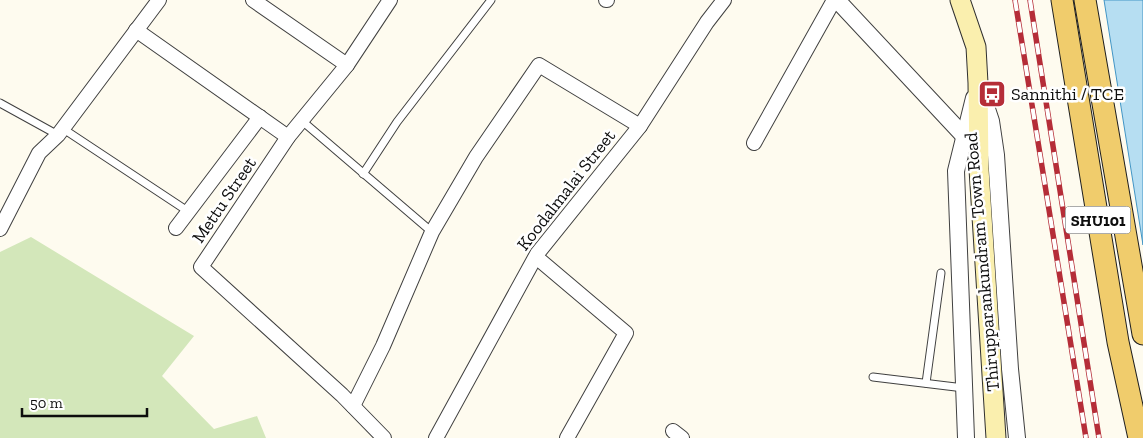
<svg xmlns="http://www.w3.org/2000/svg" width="1143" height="438" viewBox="0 0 1143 438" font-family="'Zilla Slab',serif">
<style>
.green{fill:#d3e7ba}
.water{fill:#b6def2;stroke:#4295c5}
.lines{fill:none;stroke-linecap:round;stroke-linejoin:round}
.service-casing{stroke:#404040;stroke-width:9}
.minor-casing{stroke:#404040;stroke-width:16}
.tertiary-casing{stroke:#404040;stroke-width:18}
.secondary-casing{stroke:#2f2f2f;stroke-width:21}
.primary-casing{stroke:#1e1e1e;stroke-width:23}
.service{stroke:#fff;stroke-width:7}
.minor{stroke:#fff;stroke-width:14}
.tertiary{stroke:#fff;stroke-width:16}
.secondary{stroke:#faefae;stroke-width:19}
.primary{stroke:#f0cc6c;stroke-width:21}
.rail-casing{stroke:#b52d38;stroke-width:5.5}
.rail{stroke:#fff;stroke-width:4;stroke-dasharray:11;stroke-linecap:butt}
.labels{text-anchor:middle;stroke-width:5;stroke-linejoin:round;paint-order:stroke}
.shield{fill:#fff;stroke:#565656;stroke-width:1}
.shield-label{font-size:16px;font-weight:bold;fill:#0d0d0d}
.poi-label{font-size:18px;fill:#0d0d0d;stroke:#fff;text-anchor:start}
.street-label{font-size:18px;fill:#0d0d0d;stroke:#fff}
</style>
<rect width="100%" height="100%" fill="#fefbef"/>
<!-- green -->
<polygon class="green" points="31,237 194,336 162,376 214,429 257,416 266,438 0,438 0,252"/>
<!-- water -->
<polygon class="water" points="1104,0 1143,0 1143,245"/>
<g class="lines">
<!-- service casing -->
<g class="service-casing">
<g id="service">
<polyline points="0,103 58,135"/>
<polyline points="301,120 432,232"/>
<polyline points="62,128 189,212"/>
<polyline points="363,174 397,122 491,0"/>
<polyline points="873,377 964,388"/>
<polyline points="926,383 941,273"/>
</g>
</g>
<!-- minor casing -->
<g class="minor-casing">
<g id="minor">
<polyline points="253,0 347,65"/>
<polyline points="606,0 607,0"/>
<polyline points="136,30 288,137"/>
<polyline points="754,143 834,0"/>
<polyline points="176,228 260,117"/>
<polyline points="0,229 39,153 58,135 159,0"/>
<polyline points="536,257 626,333 567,438"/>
<polyline points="353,406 383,346 432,232 476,157 539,65 640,126"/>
<polyline points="673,431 682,438"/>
<polyline points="384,438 342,395 201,267 288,137 347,65 390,0"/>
<polyline points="436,438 537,254 640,126 707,22 724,0"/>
</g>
</g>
<!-- tertiary casing -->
<g class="tertiary-casing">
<g id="tertiary">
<polyline points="837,0 965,137 972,140"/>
<polyline points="981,91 991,121 996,155 1010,369 1017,438"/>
<polyline points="966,438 956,171 974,98"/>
</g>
</g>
<!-- secondary casing -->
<g class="secondary-casing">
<polyline id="secondary" points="960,0 976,47 978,83 979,169 996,438"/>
</g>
<!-- primary casing -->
<g class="primary-casing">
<g id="primary">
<polyline points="1062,0 1118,342 1139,438"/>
<polyline points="1085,0 1143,334"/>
</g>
</g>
<!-- service -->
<use href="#service" class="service"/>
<!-- minor -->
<use href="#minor" class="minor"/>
<!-- tertiary -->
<use href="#tertiary" class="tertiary"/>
<!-- secondary -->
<use href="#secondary" class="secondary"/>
<!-- primary -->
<use href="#primary" class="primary"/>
<!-- rail casing -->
<g class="rail-casing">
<g id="rail">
<polyline points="1015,0 1086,438"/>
<polyline points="1030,0 1099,438"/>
</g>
</g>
<!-- rail -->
<use href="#rail" class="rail"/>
</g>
<!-- icons -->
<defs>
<g id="bus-square" transform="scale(1.4375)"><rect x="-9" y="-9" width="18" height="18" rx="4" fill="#b52d38" stroke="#fff"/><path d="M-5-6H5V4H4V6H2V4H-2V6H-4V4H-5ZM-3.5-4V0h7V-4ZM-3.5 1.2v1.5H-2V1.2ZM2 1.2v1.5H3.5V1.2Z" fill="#fff"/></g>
</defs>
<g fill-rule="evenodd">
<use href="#bus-square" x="992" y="94"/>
</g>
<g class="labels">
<!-- shield labels -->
<rect class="shield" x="1065.5" y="206.5" width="65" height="27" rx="4"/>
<g class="shield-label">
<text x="1098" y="226">SHU101</text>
</g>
<!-- poi labels -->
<g class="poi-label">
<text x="1011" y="100">Sannithi / TCE</text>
</g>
<!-- street labels -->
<g class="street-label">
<text transform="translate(566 190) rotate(-52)" y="6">Koodalmalai Street</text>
<text transform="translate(224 200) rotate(-56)" y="6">Mettu Street</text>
<text transform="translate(982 262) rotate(-95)" y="6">Thirupparankundram Town Road</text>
</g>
</g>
<!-- scale -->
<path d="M22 408v8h125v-8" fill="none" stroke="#0d0d0d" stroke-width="2.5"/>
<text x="30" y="408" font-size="15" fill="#0d0d0d" stroke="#ffffff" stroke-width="4" paint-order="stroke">50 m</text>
</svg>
